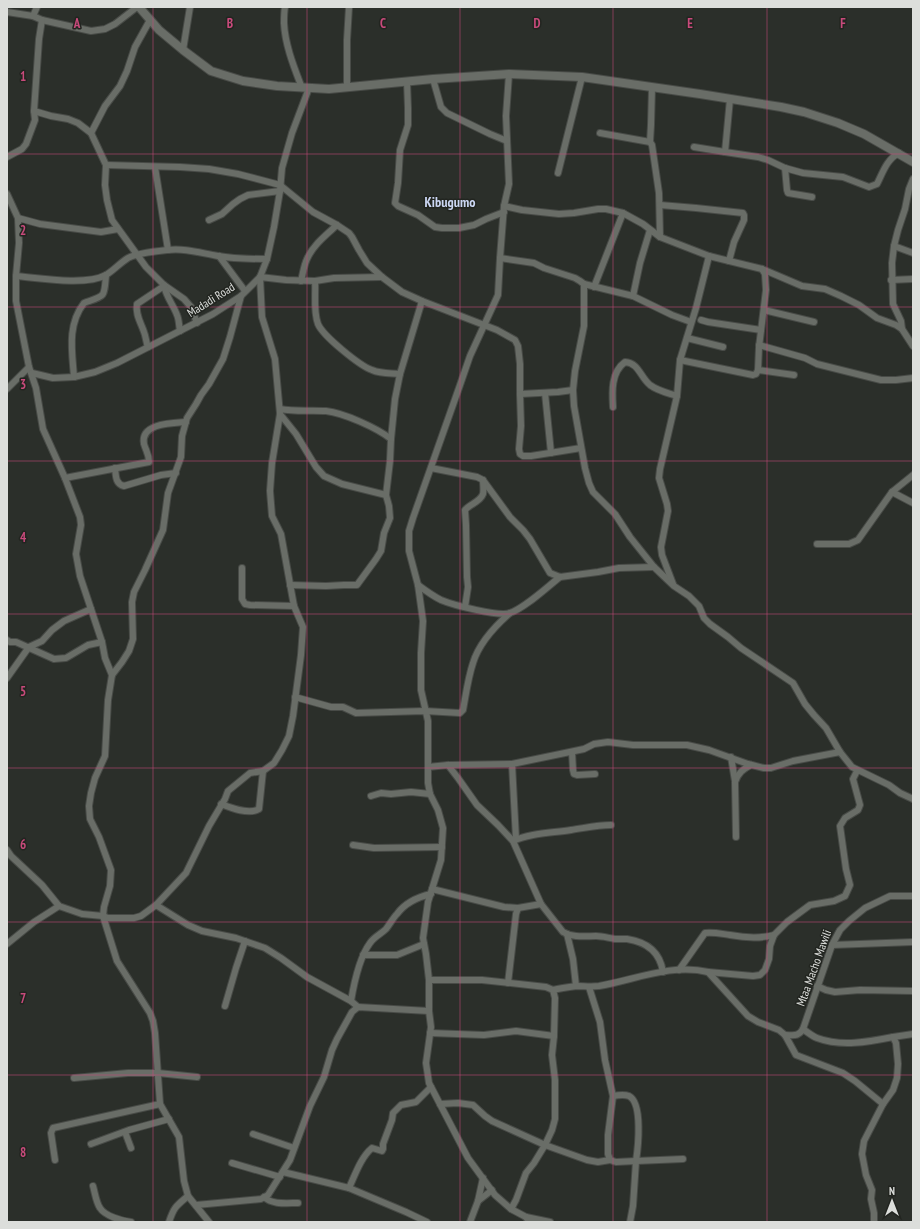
<svg xmlns="http://www.w3.org/2000/svg" width="920" height="1229" viewBox="0 0 920 1229" font-family="'PT Sans Narrow',sans-serif">
<style>
.lines{fill:none;stroke-linecap:round;stroke-linejoin:round}
.street-casing{stroke:#484b47;stroke-width:8}
.secondary-casing{stroke:#484b47;stroke-width:10}
.street{stroke:#696d67;stroke-width:6}
.secondary{stroke:#696d67;stroke-width:8}
.grid{fill:none;stroke:#c84a7b;stroke-width:1;stroke-opacity:0.55}
.labels{text-anchor:middle;stroke-width:3;stroke-linejoin:round;paint-order:stroke}
.street-label{font-size:12px;fill:#dcdedb;stroke:#222520}
.quarter-label{font-size:14px;font-weight:bold;fill:#ccd7f3;stroke:#222520}
.grid-label{font-size:13px;text-anchor:middle;font-weight:bold;fill:#c84a7b;stroke:#222520;stroke-width:3;stroke-linejoin:round;paint-order:stroke}
</style>
<rect width="100%" height="100%" fill="#2b2f2a"/>
<g class="lines">
<!-- street casing -->
<g class="street-casing">
<g id="street">
<path d="M285 7C284 12 284 18 284 23 285 45 294 67 302 88"/>
<polyline points="7,12 33,16 42,20 91,31 105,29 115,24 137,7"/>
<polyline points="33,16 37,7"/>
<polyline points="183,50 190,7"/>
<polyline points="509,74 506,116 509,184 504,206 500,258 498,295 470,356 460,385 413,518 409,531 409,551 418,585 423,621 421,653 421,690 428,721 428,783 430,794 438,810 443,828 441,860 428,902 423,938 426,954 429,980 429,1011 431,1027 426,1063 429,1083 468,1158 495,1195 511,1209 526,1217 529,1222"/>
<polyline points="433,79 441,107 447,113 490,134 507,141"/>
<polyline points="407,82 408,108 408,125 400,150 398,183 395,203 398,206 418,215 435,227 442,228 459,228 474,225 486,219 504,212"/>
<polyline points="347,87 347,40 349,7"/>
<path d="M730 99 725 152 758 157 768 160 785 168 803 173 843 177 869 187 877 184C883 172 887 159 899 153"/>
<polyline points="34,111 51,116 68,119 78,123 91,133 106,165 105,185 107,200 112,220 146,267 164,285 184,299 191,307 197,323"/>
<polyline points="91,133 105,106 120,86 127,71 135,47 150,20"/>
<polyline points="600,133 650,142 652,145 659,193 660,237"/>
<polyline points="650,142 651,125 652,87"/>
<polyline points="694,147 725,152"/>
<polyline points="7,157 22,149 26,144 35,120 34,111 39,39 42,20"/>
<polyline points="106,165 180,167 209,169 238,174 280,185 313,212 337,225 349,233 352,237 359,250 367,263 382,277 402,292 422,301 497,330 515,340 518,346 520,364 520,394 558,392 573,390"/>
<polyline points="155,167 168,250"/>
<polyline points="785,168 787,190 788,193 812,197"/>
<polyline points="558,173 582,77"/>
<polyline points="7,194 18,218 19,243 16,276 16,301 29,367 36,388 43,429 65,478 80,517 81,525 76,554 80,576 102,642 105,658 112,675"/>
<polyline points="660,205 696,208 743,213 744,215 744,220 734,242 729,261"/>
<polyline points="504,206 522,210 559,214 574,213 598,209 606,209 623,213 643,224 660,237 678,244 709,256 762,269 802,286 825,289 841,296 859,305 877,318 896,325 902,329 913,346"/>
<polyline points="18,218 40,224 101,232 118,229"/>
<polyline points="209,220 222,214 233,204 240,199 248,195 280,191"/>
<polyline points="894,246 913,253"/>
<polyline points="219,256 245,291"/>
<polyline points="500,258 534,263 544,268 575,278 580,281 584,284 584,326 575,371 573,390 574,406 585,468 589,483 593,492 615,514 630,537 654,567 674,586 689,596 699,606 704,618 710,624 728,637 741,648 793,683 805,704 814,715 826,728 840,752 852,767 889,785 900,793 913,799"/>
<polyline points="762,269 765,274 766,290 759,347 758,370 794,375"/>
<path d="M16 276C39 278 86 286 106 275 114 270 120 263 128 258 135 254 158 251 167 250 186 248 200 253 218 256 234 259 250 259 267 259"/>
<polyline points="891,280 913,279"/>
<path d="M301 281C303 273 304 265 307 259 313 245 326 235 337 225"/>
<path d="M315 281C316 294 313 311 318 324 323 336 360 366 372 370 381 374 391 373 400 374"/>
<polyline points="584,284 633,296 672,315 691,322"/>
<path d="M164 285C166 297 173 304 177 315 179 319 179 326 180 331"/>
<polyline points="594,287 623,213"/>
<polyline points="633,296 640,263 650,230"/>
<polyline points="764,310 814,322"/>
<polyline points="701,320 708,322 761,330"/>
<polyline points="902,329 901,321 893,304 892,263 894,246 898,230 905,209 909,189 913,179"/>
<polyline points="687,338 723,347"/>
<polyline points="759,345 805,358 817,364 881,380 896,380 913,378"/>
<path d="M148 347C146 342 146 337 144 332 141 323 135 314 137 304L164 286"/>
<polyline points="680,360 753,375 756,374 758,370"/>
<polyline points="32,373 53,378 74,377 95,372 117,363 213,314 241,296 260,277 267,259 274,227 280,191 282,168 292,133 309,88"/>
<path d="M74 377C72 351 67 325 84 303 106 295 104 298 106 275"/>
<polyline points="7,389 29,367"/>
<polyline points="545,393 551,453"/>
<polyline points="520,394 521,426 519,449 520,454 523,456 531,456 581,448"/>
<path d="M613 407C612 392 611 372 625 362 639 363 640 377 650 385 658 391 668 393 677 396"/>
<path d="M280 409C296 412 311 410 326 411 344 413 377 428 391 439L390 461 386 495 389 506 390 518 384 533 381 551 376 559 357 585H344L326 586 290 585"/>
<polyline points="280,414 296,434 316,467 324,476 342,484 386,495"/>
<polyline points="391,439 395,399 400,374 422,301"/>
<path d="M115 468C116 475 115 484 124 486L161 475 176 473"/>
<polyline points="431,468 477,477 483,480 510,517 523,530 530,539 550,573 560,577 598,572 619,568 654,567"/>
<path d="M65 478 149 462C149 454 146 451 144 444 140 423 173 423 186 422"/>
<polyline points="892,492 913,503"/>
<polyline points="817,544 849,544 858,540 892,492 913,475"/>
<polyline points="242,568 242,599 245,604 250,605 294,606"/>
<polyline points="673,584 662,555 661,547 668,511 667,504 659,478 660,469 677,396 680,360 696,308 709,256"/>
<path d="M418 585C426 591 433 596 441 600 453 605 499 617 510 613 525 608 547 587 560 577"/>
<path d="M465 607 468 587 467 577 466 525 465 510C470 504 480 502 483 494 484 490 483 484 483 480"/>
<polyline points="7,640 10,642 16,642 54,659 66,658 88,645 102,642"/>
<polyline points="7,678 29,647 42,641 52,630 64,621 91,609"/>
<path d="M295 697 331 707H343L356 713 425 711 460 713 463 710C466 694 468 678 473 663 479 643 494 627 510 613"/>
<polyline points="572,752 573,770 574,774 577,775 595,774"/>
<polyline points="731,757 735,781"/>
<polyline points="512,764 516,839"/>
<path d="M448 765 458 778 477 805 498 825 513 841 541 904 563 932C573 938 586 936 596 936 603 936 608 938 615 939 619 939 623 939 627 939 647 942 660 952 663 972"/>
<polyline points="428,767 448,765 512,764 565,753 584,749 594,744 608,742 633,745 687,745 709,750 748,764 764,768 771,768 793,761 840,752"/>
<polyline points="371,796 381,793 391,794 411,792 430,794"/>
<path d="M221 804C231 808 249 815 259 809L263 771"/>
<path d="M736 837 735 782C738 773 743 769 751 765"/>
<path d="M513 841C530 833 552 833 571 830 585 828 597 825 611 825"/>
<polyline points="353,845 374,848 442,847"/>
<polyline points="7,850 11,856 42,885 59,906 82,914 103,916 108,918 134,918 141,916 156,905 186,873 209,826 225,799 228,791 250,773 263,771 274,763 282,750 289,736 293,716 301,655 303,627 294,606 281,534 272,516 270,491 272,463 280,414 275,359 262,317 260,277 286,280 315,281 334,278 382,277"/>
<polyline points="432,889 504,907 518,908 541,904"/>
<polyline points="156,905 188,925 202,931 236,938 265,948 281,958 307,977 351,1001"/>
<polyline points="567,934 573,959 576,986"/>
<polyline points="7,944 34,922 59,906"/>
<polyline points="832,945 913,942"/>
<polyline points="363,955 397,955 424,944"/>
<path d="M679 970 705 933C714 932 722 934 730 935 746 938 759 939 774 935"/>
<polyline points="708,972 753,976 760,975 765,970 769,959 770,946 774,935 787,922 810,905 834,901 845,896 850,885 846,869 840,826 845,818 858,810 860,805 853,779 857,771"/>
<polyline points="429,980 482,980 546,987 553,990 555,998 554,1036 552,1055 555,1080 555,1119 552,1130 545,1145 534,1163 526,1173 516,1200 511,1209"/>
<polyline points="508,983 516,914 518,908"/>
<polyline points="817,986 826,990 835,992 860,990 913,991"/>
<polyline points="589,987 600,1022 605,1060 613,1096 608,1135 608,1154 610,1160 616,1162 636,1161 633,1206 630,1222"/>
<path d="M553 990C561 988 569 987 577 986 584 986 591 987 599 986 634 980 672 963 708 972L748 1016 758 1022 779 1030 785 1035 796 1055 843 1073 855 1081 883 1104"/>
<polyline points="225,1006 236,968 245,941"/>
<path d="M358 1007 351 1001C354 983 359 958 370 943 374 937 381 934 386 929 390 924 393 918 397 914 405 903 418 897 431 894"/>
<path d="M803 1029C807 1032 812 1036 817 1038 841 1047 868 1042 893 1037L896 1043 898 1064 897 1078 893 1090 883 1104 864 1141 862 1154 866 1175 872 1190 871 1199 874 1213V1222"/>
<polyline points="430,1033 484,1035 516,1031 554,1036"/>
<path d="M785 1035C794 1035 798 1037 803 1029L832 945 840 930 849 921 865 908 890 896H913"/>
<polyline points="893,1037 913,1034"/>
<polyline points="74,1078 128,1073 158,1073 197,1077"/>
<path d="M613 1096C618 1095 624 1094 629 1096 643 1103 638 1148 636 1161L683 1159"/>
<polyline points="440,1104 458,1103 473,1105 485,1116 492,1121 545,1145 587,1160 598,1162 610,1160"/>
<polyline points="125,1132 131,1148"/>
<polyline points="253,1134 294,1148"/>
<polyline points="91,1144 129,1130 169,1119"/>
<polyline points="55,1160 51,1133 53,1128 160,1104"/>
<polyline points="232,1163 280,1177"/>
<polyline points="283,1172 349,1188 406,1212 427,1222"/>
<path d="M93 1186C95 1193 96 1202 100 1208 105 1216 122 1221 131 1222"/>
<path d="M349 1188C355 1175 361 1157 372 1148L382 1151 383 1149V1144L392 1120 393 1113 401 1105 416 1102 431 1087"/>
<path d="M264 1197C272 1205 287 1203 298 1203"/>
<polyline points="478,1201 492,1190"/>
<polyline points="196,1205 261,1199 268,1195 290,1160 310,1106 324,1077 332,1050 337,1039 352,1012 358,1007 429,1011"/>
<polyline points="526,1217 550,1222"/>
<path d="M169 1222C174 1207 176 1206 188 1196"/>
<polyline points="209,1222 188,1196 184,1181 179,1137 160,1104 155,1033 153,1021 150,1013 117,961 103,916 104,907 110,886 111,870 99,837 90,819 89,806 91,793 95,778 105,756 108,700 112,675 122,662 129,651 133,639 132,602 134,592 145,570 163,530 168,493 181,457 182,436 187,418 196,404 201,395 209,384 223,359 230,337 241,296"/>
<polyline points="470,1222 478,1201 483,1178"/>
</g>
</g>
<!-- secondary casing -->
<g class="secondary-casing">
<polyline id="secondary" points="139,7 159,30 183,50 211,71 243,81 277,86 329,89 433,79 509,74 582,77 700,94 781,107 804,112 838,123 864,134 913,162"/>
</g>
<!-- street -->
<use href="#street" class="street"/>
<!-- secondary -->
<use href="#secondary" class="secondary"/>
</g>
<!-- grid -->
<path class="grid" d="M153 7V1222M307 7V1222M460 7V1222M613 7V1222M767 7V1222M7 154H913M7 307H913M7 461H913M7 614H913M7 768H913M7 922H913M7 1075H913"/>
<g class="labels">
<!-- street labels -->
<g class="street-label">
<text transform="translate(211 300) rotate(-32)" y="4">Madadi Road</text>
<text transform="translate(814 968) rotate(-70)" y="4">Mtaa Macho Mawili</text>
</g>
<!-- quarter labels -->
<g class="quarter-label">
<text x="450" y="207">Kibugumo</text>
</g>
</g>
<g class="grid-label">
<text x="77" y="28">A</text>
<text x="230" y="28">B</text>
<text x="383" y="28">C</text>
<text x="537" y="28">D</text>
<text x="690" y="28">E</text>
<text x="843" y="28">F</text>
<text x="23" y="81">1</text>
<text x="23" y="235">2</text>
<text x="23" y="389">3</text>
<text x="23" y="542">4</text>
<text x="23" y="696">5</text>
<text x="23" y="849">6</text>
<text x="23" y="1003">7</text>
<text x="23" y="1157">8</text>
</g>
<!-- border -->
<rect width="920" height="1229" fill="none" stroke="#dcdedb" stroke-width="16"/>
<!-- north arrow -->
<g transform="translate(892 1201)" stroke="#222520" stroke-width="3" paint-order="stroke">
<path d="M0-3L7 15L0 10L-7 15Z" fill="#dcdedb"/>
<text y="-6" font-size="11" font-weight="bold" text-anchor="middle" fill="#dcdedb">N</text>
</g>
</svg>
